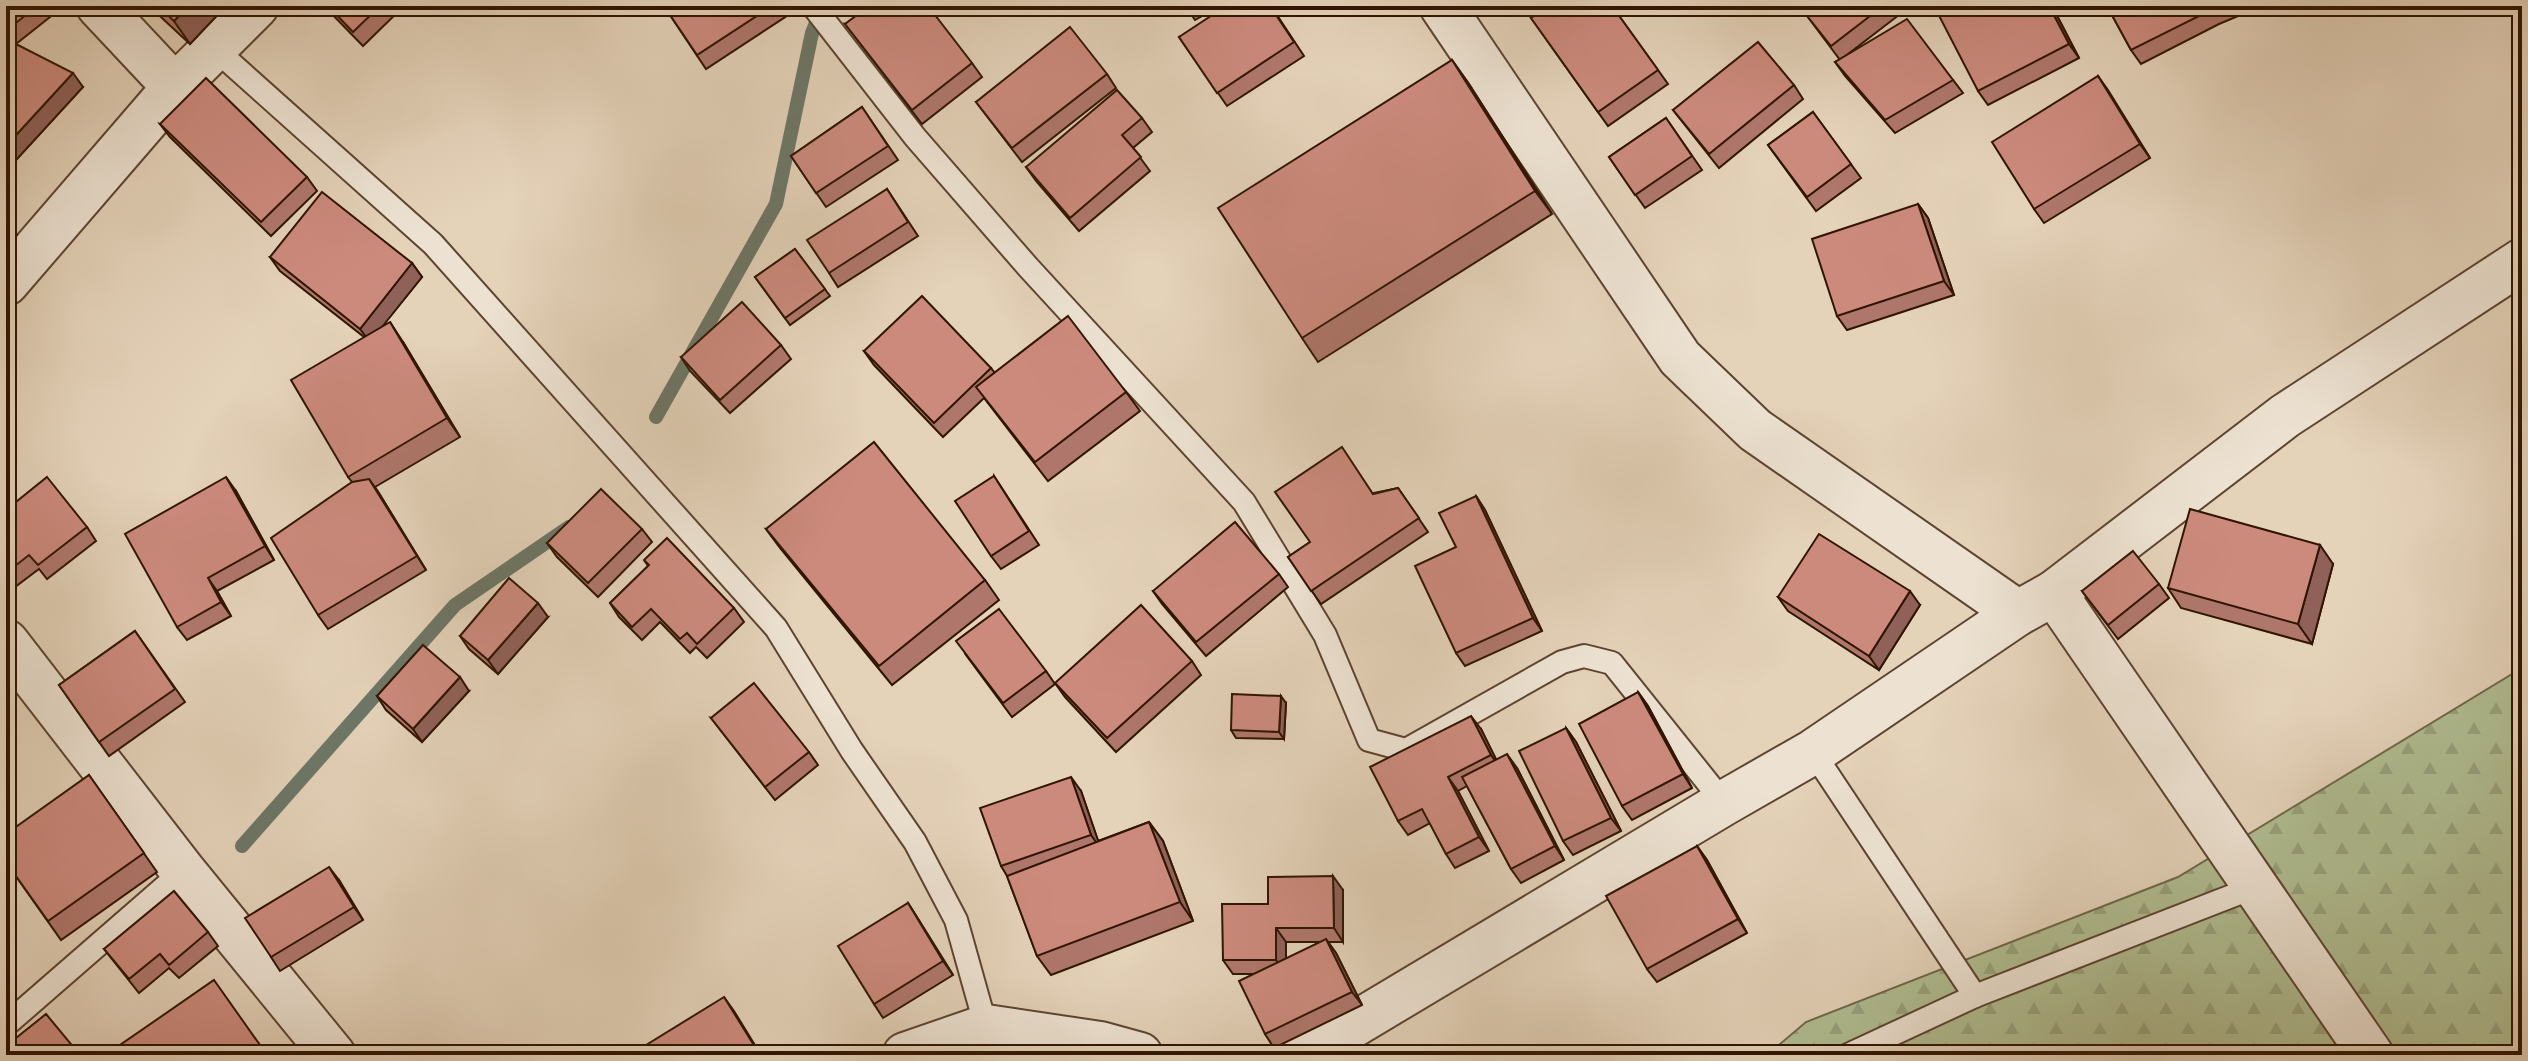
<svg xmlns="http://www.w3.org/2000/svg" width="2528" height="1061" viewBox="0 0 2528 1061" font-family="'Gentium Book Plus',serif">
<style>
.forest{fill:url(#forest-firs);stroke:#70694a;stroke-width:2}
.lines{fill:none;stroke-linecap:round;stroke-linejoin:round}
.stream{stroke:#6d7767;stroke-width:14}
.service-casing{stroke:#5d4430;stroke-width:26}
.minor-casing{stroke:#5d4430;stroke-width:48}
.service{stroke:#ede2d2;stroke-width:22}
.minor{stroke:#ede2d2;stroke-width:44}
.wall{fill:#af776c;stroke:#301502;stroke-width:2;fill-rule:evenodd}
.shaded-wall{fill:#8f6158;stroke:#301502;stroke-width:2}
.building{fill:#cc8a7d;stroke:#301502;stroke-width:2}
</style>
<defs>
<pattern id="forest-firs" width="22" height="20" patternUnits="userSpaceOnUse" patternTransform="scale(2)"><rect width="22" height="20" fill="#b0bd92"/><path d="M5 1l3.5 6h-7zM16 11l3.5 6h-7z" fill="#98a27c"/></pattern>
</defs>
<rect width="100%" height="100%" fill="#e4d2b9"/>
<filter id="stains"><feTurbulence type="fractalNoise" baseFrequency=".0025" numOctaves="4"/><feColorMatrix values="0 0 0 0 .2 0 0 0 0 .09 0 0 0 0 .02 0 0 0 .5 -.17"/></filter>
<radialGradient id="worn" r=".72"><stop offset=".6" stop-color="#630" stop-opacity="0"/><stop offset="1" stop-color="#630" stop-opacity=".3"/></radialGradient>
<!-- forest -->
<polygon class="forest" points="2522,668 2522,1055 1767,1055 1806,1022 2178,877"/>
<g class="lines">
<!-- stream -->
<g class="stream">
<polyline points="656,417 776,204 812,33 821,11"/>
<polyline points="242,846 455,605 569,527"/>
</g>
<!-- service casing -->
<g class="service-casing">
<g id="service">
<polyline points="813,6 915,137 1028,267 1244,502 1325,635 1369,740 1406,750 1562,662 1584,656 1612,663 1724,803"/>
<polyline points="215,49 433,244 776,628 852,751 915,842 956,920 986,1027"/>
<polyline points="1813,752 1975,996"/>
<polyline points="6,1025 183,871"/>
<polyline points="1848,1055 1975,996 2255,887"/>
</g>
</g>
<!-- minor casing -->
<g class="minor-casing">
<g id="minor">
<polyline points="99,6 175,87"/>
<polyline points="1442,6 1680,358 1755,430 2018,613"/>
<polyline points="6,283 175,87 256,6"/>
<polyline points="2054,593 2371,1055"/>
<polyline points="6,642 183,871 333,1055"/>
<polyline points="905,1055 986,1027 1100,1044 1140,1055"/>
<polyline points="1303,1055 1724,803 1813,752 2018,613 2054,593 2285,416 2522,261"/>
</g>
</g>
<!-- service -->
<use href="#service" class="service"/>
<!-- minor -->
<use href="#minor" class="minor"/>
</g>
<!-- wall -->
<g class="wall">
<polygon points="6,6 42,6 50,17 16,44 83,87 6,171"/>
<polygon points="149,6 226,6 190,44"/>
<polygon points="324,6 404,6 363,46"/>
<polygon points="615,6 633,6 621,14"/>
<polygon points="664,6 797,6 799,8 706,69"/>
<polygon points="1186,6 1220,6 1195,20"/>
<polygon points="1271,6 1304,56 1227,106 1179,37"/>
<polygon points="1612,6 1668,84 1608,126 1531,18"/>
<polygon points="1811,6 1907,6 1908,8 1843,58 1953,80 1963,93 1895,133 1845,76 1835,62 1840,60 1804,12"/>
<polygon points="2052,6 2079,58 1988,105 1978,91"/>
<polygon points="2107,6 2262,6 2219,24 2141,64 2131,50"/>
<polygon points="845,24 972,63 982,77 922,124"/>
<polygon points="1452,60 1469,84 1552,214 1318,362 1302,338"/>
<polygon points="1107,74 1116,88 1022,162 976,102"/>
<polygon points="2098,76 2150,158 2044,223 2034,209"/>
<polygon points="1794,85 1803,99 1719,168 1673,110"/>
<polygon points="862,107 898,160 826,207 791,156"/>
<polygon points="1813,112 1861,178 1816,211 1768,145"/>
<polygon points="1142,118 1152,132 1133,148 1150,171 1079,231 1036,181 1026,167"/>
<polygon points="1666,118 1702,170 1645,208 1609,157"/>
<polygon points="160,124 307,177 317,191 271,236 170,137"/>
<polygon points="887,189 918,236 838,287 829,273"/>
<polygon points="1918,204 1928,218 1954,295 1847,330 1837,316"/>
<polygon points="6,219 17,235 6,242"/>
<polygon points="795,249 830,296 790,325 755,277"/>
<polygon points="270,257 412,263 422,277 382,326 403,342 460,437 375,487 426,570 328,629 318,615 352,482 348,477 364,337 280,271"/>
<polygon points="781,345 791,359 730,413 690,371 681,357"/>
<polygon points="864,351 991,368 995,373 1126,392 1140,411 1048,481 984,398 943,437 874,365"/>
<polygon points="994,476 1039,545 1001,569 991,556"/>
<polygon points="1398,488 1428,532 1321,604 1288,557 1310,542 1374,493"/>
<polygon points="236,491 274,560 217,591 231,616 187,640 177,627"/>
<polygon points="1476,496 1485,510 1542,631 1465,666 1456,653 1456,547"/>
<polygon points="6,510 87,527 96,541 47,579 39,569 15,587 6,576"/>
<polygon points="642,529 652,542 598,597 557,557 547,543"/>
<polygon points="766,529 985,580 999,600 892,685 780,548"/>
<polygon points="644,560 734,608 744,622 707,658 696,647 690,653 660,622 642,640 619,617 610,603 648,566"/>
<polygon points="2333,564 2312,644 2181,608 2168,588"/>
<polygon points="1279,574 1288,587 1206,656 1162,604 1153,591"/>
<polygon points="2159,584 2169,598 2118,639 2082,591"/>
<polygon points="1778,597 1920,605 1879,670 1788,611"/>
<polygon points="548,617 498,674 469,649 460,636"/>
<polygon points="135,631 185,702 109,756 59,685"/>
<polygon points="966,655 1046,671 1055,684 1012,717"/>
<polygon points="1192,661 1201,675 1116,752 1065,697 1055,683"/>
<polygon points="469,691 422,742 386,710 377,696"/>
<polygon points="1638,692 1648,706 1692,788 1632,820 1622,806"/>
<polygon points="1286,703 1284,739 1236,738 1231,730"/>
<polygon points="711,718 809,752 818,765 775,800"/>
<polygon points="1566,728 1576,742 1621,831 1573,855 1563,841"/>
<polygon points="1481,729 1496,760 1517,768 1564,860 1521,883 1511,869 1467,786 1458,791 1489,851 1455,868 1446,854 1430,823 1408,835 1398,821"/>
<polygon points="89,775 157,872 61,940 6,862"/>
<polygon points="1081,791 1098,841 1149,822 1163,841 1193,921 1051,975 1037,956 1007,876 1001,866"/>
<polygon points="1697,846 1707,860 1747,933 1657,982 1647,969"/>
<polygon points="339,880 363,920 280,971 271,957"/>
<path d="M1343 890V942H1328L1336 953 1362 1005 1274 1048 1265 1034 1253 974H1233L1223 960 1268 904ZM1286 942H1321L1286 959Z"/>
<polygon points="908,903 953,975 883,1018 874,1004"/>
<polygon points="208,932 218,946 179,978 169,968 139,993 104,949"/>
</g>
<!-- shaded-wall -->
<g class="shaded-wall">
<polygon points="188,6 226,6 190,44 174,21"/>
<polygon points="2049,6 2052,6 2079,58 2069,44"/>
<polygon points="1452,60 1469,84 1552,214 1535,191"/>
<polygon points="73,73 83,87 6,171 6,146"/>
<polygon points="2098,76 2108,90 2150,158 2140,144"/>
<polygon points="1918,204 1928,218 1954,295 1944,281"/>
<polygon points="412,263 422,277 370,342 360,329"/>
<polygon points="390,322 403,342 460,437 447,418"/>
<polygon points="226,477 236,491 274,560 265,546"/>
<polygon points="369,479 379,493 426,570 417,556"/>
<polygon points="1476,496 1485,510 1542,631 1533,618"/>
<polygon points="2320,545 2333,564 2312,644 2298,624"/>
<polygon points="208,578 217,591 231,616 221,602"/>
<polygon points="1910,591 1920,605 1879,670 1869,656"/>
<polygon points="538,603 548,617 498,674 488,660"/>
<polygon points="460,677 469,691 422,742 413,729"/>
<polygon points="1638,692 1648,706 1692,788 1683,774"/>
<polygon points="1281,696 1286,703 1284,739 1279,732"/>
<polygon points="1471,716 1481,729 1501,769 1491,755"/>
<polygon points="1566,728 1576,742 1621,831 1611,818"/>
<polygon points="1507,754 1517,768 1564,860 1555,846"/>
<polygon points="1071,777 1081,791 1101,849 1091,835"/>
<polygon points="1448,777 1458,791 1489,851 1479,837"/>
<polygon points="6,782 16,796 6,822"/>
<polygon points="1149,822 1163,841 1193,921 1180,902"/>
<polygon points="1697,846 1707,860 1747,933 1738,919"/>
<polygon points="329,867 339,880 363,920 354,907"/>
<polygon points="1333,876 1343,890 1343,942 1334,928"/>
<polygon points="908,903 917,917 953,975 943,961"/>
<polygon points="1276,928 1286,942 1286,974 1276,960"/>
<polygon points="1326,939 1336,953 1362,1005 1352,992"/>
<polygon points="724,997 734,1011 761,1055 760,1055"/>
</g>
<!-- building -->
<g class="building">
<polygon points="6,6 37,6 6,31"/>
<polygon points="158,6 188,6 174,21"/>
<polygon points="328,6 380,6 353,32"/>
<polygon points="664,6 772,6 697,55"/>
<polygon points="869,6 928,6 972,63 912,110 845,24"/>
<polygon points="1186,6 1202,6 1190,13"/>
<polygon points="1226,6 1270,6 1294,42 1217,93 1179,37"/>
<polygon points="1548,6 1612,6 1658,70 1598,112 1531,18"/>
<polygon points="1811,6 1883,6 1831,46 1804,12"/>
<polygon points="1934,6 2049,6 2069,44 1978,91"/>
<polygon points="2107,6 2219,6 2131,50"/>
<polygon points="1907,19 1953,80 1885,120 1835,62"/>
<polygon points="1070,27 1107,74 1012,148 976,102"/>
<polygon points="12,42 73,73 6,146 6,47"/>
<polygon points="1758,42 1794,85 1709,154 1673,110"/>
<polygon points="1452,60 1535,191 1302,338 1218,208"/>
<polygon points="2098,76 2140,144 2034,209 1992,142"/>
<polygon points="206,78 307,177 261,222 160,124"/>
<polygon points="1117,90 1142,118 1122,135 1141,157 1070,218 1026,167"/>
<polygon points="862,107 888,146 816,193 791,156"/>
<polygon points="1813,112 1851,164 1807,197 1768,145"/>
<polygon points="1666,118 1692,156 1635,195 1609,157"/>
<polygon points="887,189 908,222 829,273 807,240"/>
<polygon points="322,192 412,263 360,329 270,257"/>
<polygon points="1918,204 1944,281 1837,316 1812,239"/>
<polygon points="795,249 825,289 785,318 755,277"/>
<polygon points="922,296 991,368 934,423 864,351"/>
<polygon points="742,302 781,345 720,400 681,357"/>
<polygon points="1068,316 1126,392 1035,462 976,387"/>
<polygon points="390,322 447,418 348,477 291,380"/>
<polygon points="874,442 985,580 879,666 766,529"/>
<polygon points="1342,447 1373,494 1398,488 1419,518 1311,591 1288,557 1310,542 1275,492"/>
<polygon points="994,476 1029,531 991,556 955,501"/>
<polygon points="47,477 87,527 38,565 29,555 6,573 6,510"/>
<polygon points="226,477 265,546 208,578 221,602 177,627 125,534"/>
<polygon points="369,479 417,556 318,615 271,538 352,482"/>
<polygon points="601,489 642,529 588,583 547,543"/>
<polygon points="1476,496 1533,618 1456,653 1415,566 1456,547 1439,513"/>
<polygon points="2190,509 2320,545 2298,624 2168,588"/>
<polygon points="1235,522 1279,574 1196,642 1153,591"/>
<polygon points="1819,534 1910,591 1869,656 1778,597"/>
<polygon points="667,538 734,608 697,644 687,633 680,639 651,609 632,627 610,603 649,565 644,560"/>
<polygon points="2133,551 2159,584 2108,625 2082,591"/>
<polygon points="509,578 538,603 488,660 460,636"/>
<polygon points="1141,605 1192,661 1107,738 1055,683"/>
<polygon points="999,609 1046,671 1003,703 956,641"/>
<polygon points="135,631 175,689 99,742 59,685"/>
<polygon points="423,645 460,677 413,729 377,696"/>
<polygon points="754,683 809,752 765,787 711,718"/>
<polygon points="1638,692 1683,774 1622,806 1579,724"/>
<polygon points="1232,694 1281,696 1279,732 1231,730"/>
<polygon points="1471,716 1491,755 1448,777 1479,837 1446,854 1422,809 1398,821 1370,767"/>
<polygon points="1566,728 1611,818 1563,841 1519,751"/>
<polygon points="1507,754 1555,846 1511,869 1462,777"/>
<polygon points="89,775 144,853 48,921 6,862 6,834"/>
<polygon points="1071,777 1091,835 1001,866 980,808"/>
<polygon points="1149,822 1180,902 1037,956 1007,876"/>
<polygon points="1697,846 1738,919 1647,969 1606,896"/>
<polygon points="329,867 354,907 271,957 245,918"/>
<polygon points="1333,876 1334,928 1276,928 1276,960 1223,960 1222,904 1268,904 1268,877"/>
<polygon points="174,891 208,932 169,965 160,954 129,979 104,949"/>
<polygon points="908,903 943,961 874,1004 838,946"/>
<polygon points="1326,939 1352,992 1265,1034 1239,981"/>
<polygon points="214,980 267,1055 108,1055 107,1054"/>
<polygon points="724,997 760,1055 641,1055 638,1050"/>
<polygon points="46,1014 80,1055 6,1055 6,1046"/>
</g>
<!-- margin -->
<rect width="2528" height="1061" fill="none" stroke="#e4d2b9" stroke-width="32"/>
<rect x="8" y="8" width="2512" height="1045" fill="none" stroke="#301502" stroke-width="4"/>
<rect x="16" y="16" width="2496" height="1029" fill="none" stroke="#301502" stroke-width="2"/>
<rect width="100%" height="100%" filter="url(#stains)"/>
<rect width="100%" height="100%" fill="url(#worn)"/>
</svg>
